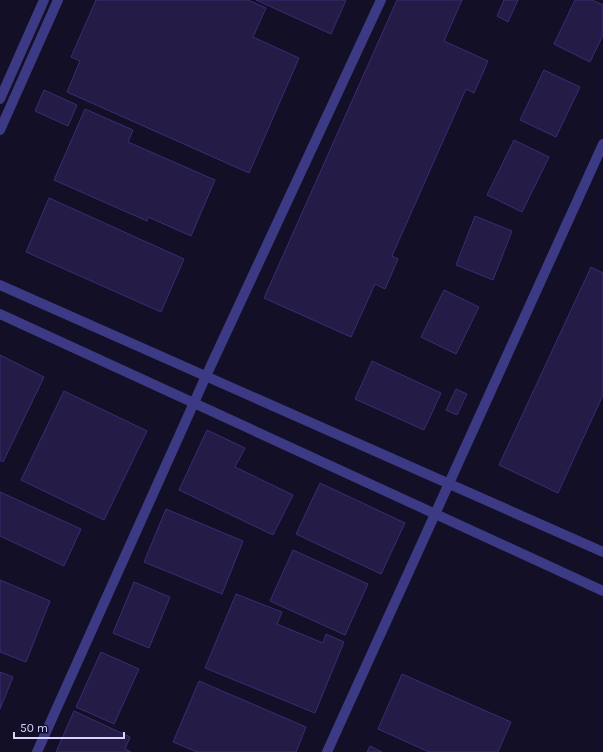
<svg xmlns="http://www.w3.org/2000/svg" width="603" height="752" viewBox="0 0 603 752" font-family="Karla,sans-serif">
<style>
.building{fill:#241b47;stroke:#3b2d73}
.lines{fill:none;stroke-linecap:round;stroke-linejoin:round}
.street{stroke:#3d3a85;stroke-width:10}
</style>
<rect width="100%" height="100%" fill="#130f26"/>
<!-- building -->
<g class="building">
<polygon points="96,0 248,0 266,8 253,37 299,58 249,173 67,92 80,61 71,57"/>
<polygon points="256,0 346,0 331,34"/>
<polygon points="397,0 462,0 444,41 488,61 474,93 466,89 392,256 398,259 385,289 375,284 351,337 264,298"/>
<polygon points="504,0 518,0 508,22 497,16"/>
<polygon points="575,0 592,0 603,5 603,35 590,62 554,44"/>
<polygon points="544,70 580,87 556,137 520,120"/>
<polygon points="44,90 77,105 68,126 35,111"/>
<polygon points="85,109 133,130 128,142 215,180 191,236 148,217 147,221 54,180"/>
<polygon points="514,140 549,157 522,212 487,195"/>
<polygon points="49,198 184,259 161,312 26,252"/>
<polygon points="475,216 512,231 493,280 456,265"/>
<polygon points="591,267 603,273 603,395 558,493 499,465"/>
<polygon points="444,290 479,307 456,354 421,337"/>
<polygon points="0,355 44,377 3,462 0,460"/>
<polygon points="372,361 441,393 424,430 355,399"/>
<polygon points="456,389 467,394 457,415 446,410"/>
<polygon points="64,391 147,431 104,520 21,480"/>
<polygon points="207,430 245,448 235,467 293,495 273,535 179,490"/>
<polygon points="320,483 405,523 381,574 296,534"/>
<polygon points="0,492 81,529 64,566 0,536"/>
<polygon points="166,509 243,541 222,594 144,562"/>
<polygon points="293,550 368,584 345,635 270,601"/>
<polygon points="0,580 50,601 26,662 0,652"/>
<polygon points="134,582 170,597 149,648 113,633"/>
<polygon points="236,594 282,612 277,624 323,643 326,634 344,642 315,713 205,668"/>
<polygon points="101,652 139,669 114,724 76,707"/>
<polygon points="0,672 13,677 0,709"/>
<polygon points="402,674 511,722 498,752 429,752 378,729"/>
<polygon points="199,681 306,727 296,752 197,752 173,742"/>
<polygon points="74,711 130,737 125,749 131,752 56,752"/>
<polygon points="370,746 382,752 367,752"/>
</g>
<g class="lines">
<!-- street -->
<g class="street">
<polyline points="0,99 44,0"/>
<polyline points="0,130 58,0"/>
<polyline points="0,285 603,552"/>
<polyline points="0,314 603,591"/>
<polyline points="37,752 206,376 381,0"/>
<polyline points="327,752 603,144"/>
</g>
</g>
<!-- scale -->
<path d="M14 732v6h110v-6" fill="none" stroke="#d9d4ff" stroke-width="2"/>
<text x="20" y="732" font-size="12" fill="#d9d4ff" stroke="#130f26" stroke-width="3" paint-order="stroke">50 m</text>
</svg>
